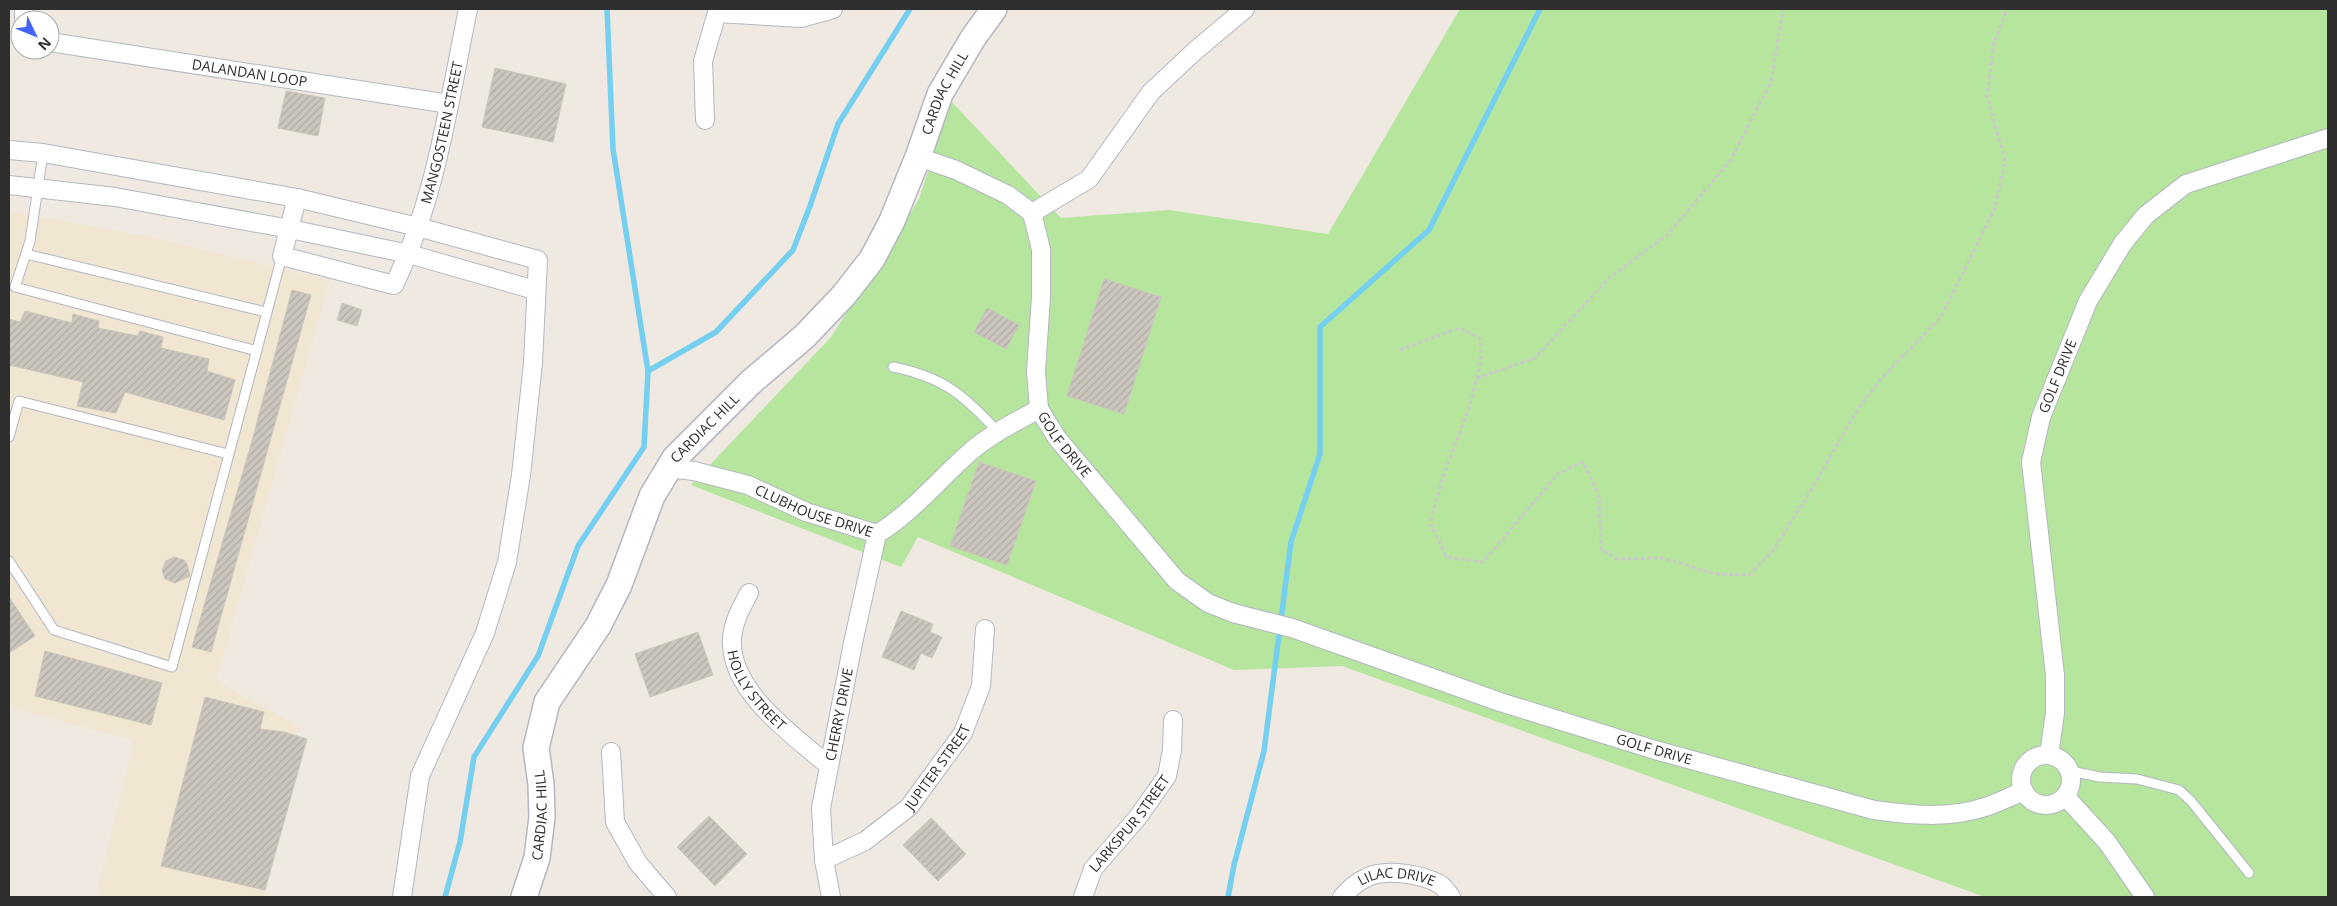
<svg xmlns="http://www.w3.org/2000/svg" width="2337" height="906" viewBox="0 0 2337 906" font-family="'Open Sans',sans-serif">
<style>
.education{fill:#f0e6d1}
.grass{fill:#b6e59e}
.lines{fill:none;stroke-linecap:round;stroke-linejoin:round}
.stream{stroke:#75cff0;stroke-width:5.5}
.building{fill:url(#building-hatch);stroke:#cbc5ba}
.service-casing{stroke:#b4b7c1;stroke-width:11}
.minor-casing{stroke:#b4b7c1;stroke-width:20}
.secondary-casing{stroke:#b4b7c1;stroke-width:28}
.path{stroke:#c9c9c9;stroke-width:3;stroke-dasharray:4 2.5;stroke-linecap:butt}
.service{stroke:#fff;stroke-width:9}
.minor{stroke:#fff;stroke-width:18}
.secondary{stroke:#fff;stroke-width:25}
.labels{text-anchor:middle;stroke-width:5;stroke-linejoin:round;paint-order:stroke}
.street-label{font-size:14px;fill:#2e2e2e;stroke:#fff}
</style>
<defs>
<pattern id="building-hatch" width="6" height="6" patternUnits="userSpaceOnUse" patternTransform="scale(1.25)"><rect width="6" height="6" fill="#cbc7bf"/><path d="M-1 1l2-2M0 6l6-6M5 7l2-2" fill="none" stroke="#afaba4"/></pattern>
</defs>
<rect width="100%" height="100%" fill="#efe9e1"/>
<!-- education -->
<polygon class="education" points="9,211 152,237 330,280 216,681 299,727 265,897 96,897 134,740 9,708"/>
<!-- grass -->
<polygon class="grass" points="1460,9 2328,9 2328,897 1985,897 1342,666 1234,670 918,537 901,567 691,485 831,337 919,199 951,101 1061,218 1169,210 1328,234"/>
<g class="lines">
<!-- stream -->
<g class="stream">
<polyline points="648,371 716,332 793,250 810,206 838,124 910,9"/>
<polyline points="445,897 460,842 474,757 538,656 578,546 644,447 648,371 613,149 607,9"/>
<polyline points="1228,897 1234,865 1264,751 1291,542 1320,454 1320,327 1429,230 1540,9"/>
</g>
</g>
<!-- building -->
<g class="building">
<polygon points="495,68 566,84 553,142 482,127"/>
<polygon points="286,91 325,98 318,136 278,128"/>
<polygon points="1104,279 1161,297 1124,414 1067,396"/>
<polygon points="292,290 311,295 211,652 192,647 252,441"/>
<polygon points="342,303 362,310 357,326 337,320"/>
<polygon points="987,308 1019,325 1006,349 974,332"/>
<polygon points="25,311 72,323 73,314 99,321 98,328 138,336 140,331 163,337 161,348 209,359 207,371 235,380 224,420 125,392 116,413 77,406 83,382 9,365 9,319 20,322"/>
<polygon points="979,462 1036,481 1007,565 950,546"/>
<polygon points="174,557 184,560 187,564 190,576 175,583 165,579 162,570 166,561"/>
<polygon points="9,597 35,636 9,653"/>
<polygon points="901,611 933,624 930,632 942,637 932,658 921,653 914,670 882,657"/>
<polygon points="698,632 713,675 650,697 635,654"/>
<polygon points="45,651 162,683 151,725 35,696"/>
<polygon points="205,697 264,712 260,729 284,732 307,739 265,890 161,866"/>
<polygon points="709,816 747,854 715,886 677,847"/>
<polygon points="931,818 966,854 938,881 903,845"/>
</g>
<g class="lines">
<!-- service casing -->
<g class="service-casing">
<g id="service">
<polyline points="43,153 30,241 15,287 257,351"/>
<polyline points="26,254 266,312"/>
<path d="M893 367C943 377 964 395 997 431"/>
<polyline points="9,437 19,401 228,454"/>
<polyline points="9,561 54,630 172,667 282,256"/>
<polyline points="2070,771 2100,777 2137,779 2179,790 2191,801 2249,873"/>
</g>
</g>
<!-- minor casing -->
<g class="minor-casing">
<g id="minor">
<polyline points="717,13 801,18 833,9"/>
<polyline points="24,20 24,9"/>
<path id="s1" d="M50 42 449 104"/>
<polyline points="705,120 703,61 718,9"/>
<polyline points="9,150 43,153 297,198 418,227 538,260 533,363 521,475 507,562 485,633 420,776 402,897"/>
<path id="s2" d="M918 157 956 170 1008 195 1032 213 1041 249V297L1036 371 1039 409 1057 438 1177 581 1208 603 1233 613 1292 628 1500 702 1655 750 1874 810C1910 815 1949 819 1985 807 1998 803 2011 796 2024 791"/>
<polyline points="9,185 115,197 290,229 409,254 535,290"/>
<path id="s3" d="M297 198 282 256 394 285C436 199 449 102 468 9"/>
<polyline points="1032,213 1089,179 1151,92 1196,50 1245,9"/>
<path id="s4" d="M669 468 694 471 748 485 806 512 877 534C913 512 939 479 970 452 991 434 1015 422 1039 409"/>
<path id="s5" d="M749 593C741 608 733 622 732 639 729 691 794 736 829 766"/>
<polyline points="611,752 615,822 638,863 667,897"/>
<path id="s6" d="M2049 755 2055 713V675L2031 462 2041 417 2088 301 2123 243 2146 215 2186 184 2328 138"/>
<circle cx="2046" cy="780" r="25"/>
<polyline points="2065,796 2107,842 2145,897"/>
<path id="s7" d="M824 860 865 841 909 807 963 733 981 686 985 629"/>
<path id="s8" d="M831 897 824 860 821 808 853 643 877 534"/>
<path id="s9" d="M1083 897 1093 869 1138 817 1167 776 1172 750 1173 720"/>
<path id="s10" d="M1342 897C1350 889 1356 882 1366 878 1385 868 1423 874 1441 885 1445 888 1448 893 1451 897"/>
</g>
</g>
<!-- secondary casing -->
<g class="secondary-casing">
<g id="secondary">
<path id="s11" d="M524 897 537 858 542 817 541 784 536 748 547 702 598 626 619 585 652 496 675 458 751 382 805 336 844 295 872 259 892 221 918 157 940 94 973 38 994 9"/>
</g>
</g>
<!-- path -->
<g class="path">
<polyline points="1400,350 1459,328 1480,338 1481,361 1469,408 1443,477 1430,522 1446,557 1483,562 1558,474 1583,462 1599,496 1601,549 1617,559 1663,558 1715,574 1749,575 1771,553 1807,497 1859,407 1881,379 1941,317 1995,208 2005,161 1987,96 1994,43 2007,9"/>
<polyline points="1477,378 1535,358 1611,276 1666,236 1730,161 1771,82 1783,9"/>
</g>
<!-- service -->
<use href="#service" class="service"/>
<!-- minor -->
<use href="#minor" class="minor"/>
<!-- secondary -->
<use href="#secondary" class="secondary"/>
</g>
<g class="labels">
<!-- street labels -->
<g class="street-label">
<text dy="5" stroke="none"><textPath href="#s1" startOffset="202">DALANDAN LOOP</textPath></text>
<text dy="5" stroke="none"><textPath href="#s11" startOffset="938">CARDIAC HILL</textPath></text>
<text dy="5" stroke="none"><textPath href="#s3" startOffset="336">MANGOSTEEN STREET</textPath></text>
<text dy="5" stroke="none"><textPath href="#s6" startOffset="385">GOLF DRIVE</textPath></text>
<text dy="5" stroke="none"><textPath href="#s11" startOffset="518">CARDIAC HILL</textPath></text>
<text dy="5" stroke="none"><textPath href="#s2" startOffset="369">GOLF DRIVE</textPath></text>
<text dy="5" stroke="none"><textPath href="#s4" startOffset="152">CLUBHOUSE DRIVE</textPath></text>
<text dy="5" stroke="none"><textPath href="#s5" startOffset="108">HOLLY STREET</textPath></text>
<text dy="5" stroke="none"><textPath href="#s8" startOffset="185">CHERRY DRIVE</textPath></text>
<text dy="5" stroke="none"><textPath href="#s2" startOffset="1054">GOLF DRIVE</textPath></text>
<text dy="5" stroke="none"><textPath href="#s7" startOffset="150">JUPITER STREET</textPath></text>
<text dy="5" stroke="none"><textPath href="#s11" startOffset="84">CARDIAC HILL</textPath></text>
<text dy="5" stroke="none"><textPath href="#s9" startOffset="88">LARKSPUR STREET</textPath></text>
<text dy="5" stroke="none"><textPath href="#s10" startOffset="62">LILAC DRIVE</textPath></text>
</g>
</g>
<!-- border -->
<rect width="2337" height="906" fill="none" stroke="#2e2e2e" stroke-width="20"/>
<!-- north arrow -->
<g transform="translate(35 35) rotate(133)"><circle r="24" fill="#ffffff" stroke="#ababab"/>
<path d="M0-4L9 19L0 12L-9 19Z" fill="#4264fb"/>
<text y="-8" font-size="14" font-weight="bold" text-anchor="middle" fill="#2e2e2e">N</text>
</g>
</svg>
